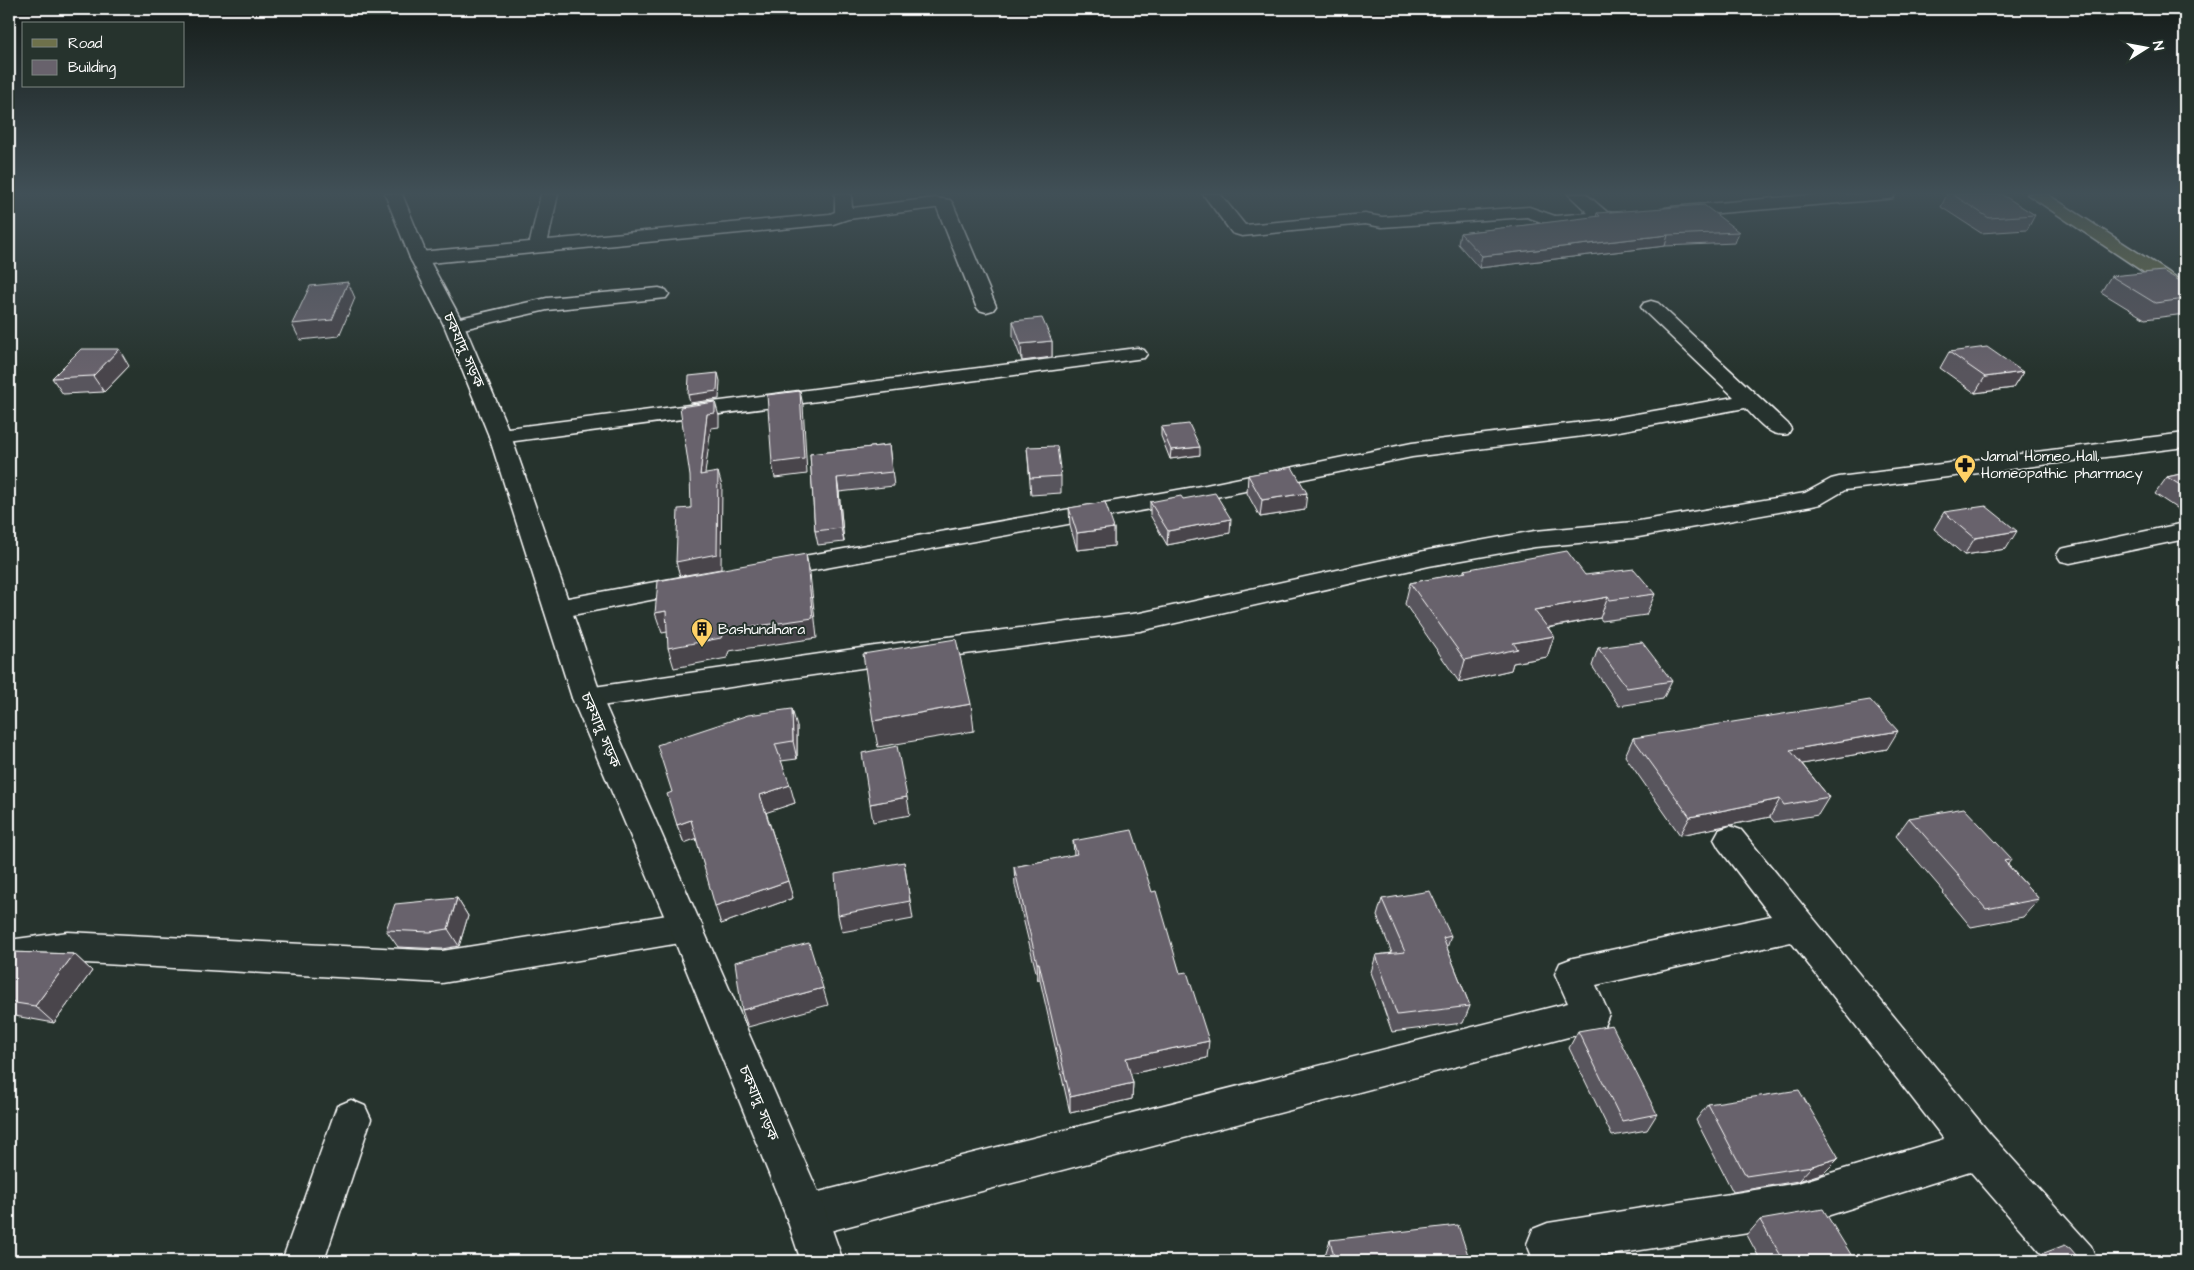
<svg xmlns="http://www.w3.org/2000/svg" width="2194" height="1270" viewBox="0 0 2194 1270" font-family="'Architects Daughter','Noto Sans Bengali',sans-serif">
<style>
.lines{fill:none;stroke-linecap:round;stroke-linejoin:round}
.street-casing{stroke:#fff;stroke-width:3}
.secondary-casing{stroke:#fff;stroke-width:3}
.primary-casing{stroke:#fff;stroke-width:3}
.street{fill:#26332d;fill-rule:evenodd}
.secondary{fill:#26332d;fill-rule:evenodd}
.primary{fill:#6e714b;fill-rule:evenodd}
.wall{fill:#59545d;stroke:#fff}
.shaded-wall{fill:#49454c;stroke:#fff}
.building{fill:#68626c;stroke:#fff}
.labels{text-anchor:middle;stroke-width:4;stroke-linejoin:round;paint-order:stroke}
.street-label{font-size:15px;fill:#fff;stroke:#26332d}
.poi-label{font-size:15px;fill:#fff;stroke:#26332d;text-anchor:start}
</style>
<rect width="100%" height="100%" fill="#26332d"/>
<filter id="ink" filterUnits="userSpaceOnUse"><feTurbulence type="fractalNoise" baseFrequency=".02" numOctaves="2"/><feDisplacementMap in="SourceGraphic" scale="10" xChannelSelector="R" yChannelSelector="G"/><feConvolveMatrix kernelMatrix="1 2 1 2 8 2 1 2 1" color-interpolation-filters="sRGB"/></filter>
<g filter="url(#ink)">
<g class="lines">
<!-- street casing -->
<g class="street-casing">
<g id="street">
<polygon points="541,194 558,194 548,240 830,214 835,212 835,194 851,194 852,208 935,198 950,200 953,204 996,306 993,310 986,312 979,310 976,306 937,208 935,208 848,219 833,224 419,264 412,262 410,258 412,254 419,252 530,242"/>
<polygon points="1203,194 1220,194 1245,225 1365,214 1382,217 1529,207 1555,216 1588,213 1568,194 1586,194 1607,212 1615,213 1618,217 1615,221 1609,222 1553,226 1527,217 1382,227 1365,224 1242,236 1232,233"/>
<polygon points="1822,194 1895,194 1893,198 1887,199 1671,217 1665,216 1662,212 1665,208 1671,207"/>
<polygon points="659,288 666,290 669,294 666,298 547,310 454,331 447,329 444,325 447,321 547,298"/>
<path d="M1651 301 1658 303 1788 424 1791 429 1788 434C1769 438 1758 420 1745 408L1608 433 1412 457 1206 499 770 578 761 576 757 570 761 564 770 562 1206 485 1412 443 1608 419 1734 397 1644 311 1641 307 1644 303Z"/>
<polygon points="1137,348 1144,350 1147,354 1144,358 500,443 492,441 489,436 492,431 500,429"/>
<polygon points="2185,433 2185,447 1845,490 1821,504 1812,506 1633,538 1535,547 1429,566 1140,631 875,666 587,708 577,705 572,698 577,691 587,688 875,646 1140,613 1429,550 1535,531 1633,522 1805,493 1831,479 1839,477"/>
<polygon points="2185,523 2185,539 2070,563 2061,561 2057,555 2061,549 2070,547"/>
<polygon points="693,575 702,578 706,584 702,590 557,618 547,615 544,609 547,603 557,600"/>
<polygon points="1730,826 1741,830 1991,1135 2091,1246 2097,1261 2048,1261 1970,1171 1798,1225 1572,1261 1539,1261 1533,1259 1527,1244 1533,1229 1548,1223 1798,1183 1944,1139 1791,942 1596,985 1609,1014 1604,1026 1591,1031 807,1237 792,1231 786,1216 792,1201 807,1195 1568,1003 1555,974 1560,963 1573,958 1771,916 1719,848 1714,839 1719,830"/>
<polygon points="686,912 698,917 703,927 698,937 686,942 442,983 68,962 9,970 9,940 68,932 442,951"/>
<polygon points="351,1100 365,1106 371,1119 324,1261 282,1261 337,1106"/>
</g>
</g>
<!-- secondary casing -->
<g class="secondary-casing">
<polygon id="secondary" points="385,194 402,194 428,258 464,325 511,436 602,698 822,1201 843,1261 801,1261 786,1216 669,927 572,698 489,436 444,325 410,258"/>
</g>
<!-- primary casing -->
<g class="primary-casing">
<polygon id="primary" points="2027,194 2047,194 2185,283 2185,297 2178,295"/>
</g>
<!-- street -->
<use href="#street" class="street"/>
<!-- secondary -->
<use href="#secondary" class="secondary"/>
<!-- primary -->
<use href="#primary" class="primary"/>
</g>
<!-- wall -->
<g class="wall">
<polygon points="1947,194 2001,194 2035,215 2027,230 1981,233 1941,207"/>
<polygon points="1597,213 1739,232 1735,243 1665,246 1479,268 1458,244 1460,233 1596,217"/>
<polygon points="2111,276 2185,284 2185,314 2145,319 2101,292"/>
<polygon points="1013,321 1052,341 1052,357 1022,361 1013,337"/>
<polygon points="1949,352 2023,372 2013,388 1975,393 1940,368"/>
<polygon points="129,366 104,392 63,394 52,378"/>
<polygon points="1161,427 1200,455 1170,459 1161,436"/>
<polygon points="889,445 894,486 839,492 844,542 818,545 815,531 810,454"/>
<polygon points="1027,447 1061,476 1061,493 1031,495"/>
<polygon points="2185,473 2185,514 2155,494 2167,477"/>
<polygon points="1248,475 1305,510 1260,517 1247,493"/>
<polygon points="1183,499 1230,533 1167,545 1150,515 1150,502"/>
<polygon points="1069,508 1114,528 1114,546 1077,550 1070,526"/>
<polygon points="1944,512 2006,549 1964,555 1934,529"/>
<polygon points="1464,570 1585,575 1655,594 1646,615 1602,621 1600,618 1548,628 1554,636 1547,657 1513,663 1511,670 1459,682 1405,604 1410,583 1464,573"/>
<polygon points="1598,648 1672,681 1663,699 1619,706 1592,666"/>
<polygon points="2185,660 2185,671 2179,666"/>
<polygon points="797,727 797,759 781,761 795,803 766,812 793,898 721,924 696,838 684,843 677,825 672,792"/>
<polygon points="1633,738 1887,749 1802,764 1829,797 1818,815 1774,822 1770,817 1680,835 1625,756"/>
<polygon points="1909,818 2007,864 2039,899 2023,917 1971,927 1943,893 1944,892 1896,836"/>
<polygon points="1073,841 1152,892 1180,973 1207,1058 1130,1074 1133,1083 1132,1099 1070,1113 1040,980 1038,980 1015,885 1014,867 1074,855"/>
<polygon points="457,898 468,916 459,946 442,949 398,947 386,930"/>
<polygon points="1382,899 1451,936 1447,948 1470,1006 1463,1023 1392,1032 1371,972 1376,955 1392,953 1377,916"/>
<polygon points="9,952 74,954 92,971 54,1023 9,1015"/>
<polygon points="1578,1031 1657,1114 1647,1130 1612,1136 1569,1048"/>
<polygon points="1708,1104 1824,1173 1798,1181 1733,1192 1696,1120"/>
<polygon points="1760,1220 1855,1261 1761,1261 1747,1235"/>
<polygon points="1330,1240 1470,1261 1323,1261"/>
</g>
<!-- shaded-wall -->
<g class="shaded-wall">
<polygon points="1668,235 1665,246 1479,268 1482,256"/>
<polygon points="348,282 355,298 339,336 300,340 292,324"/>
<polygon points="1052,341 1052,357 1022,361 1021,344"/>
<polygon points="119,349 129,366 104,392 93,376"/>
<polygon points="2023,372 2013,388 1975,393 1985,377"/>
<polygon points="718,373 720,381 719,399 690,403 688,395"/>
<polygon points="800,391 803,405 807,474 775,478 772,463"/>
<polygon points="715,402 719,416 719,427 711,428 703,489 700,475 707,414"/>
<polygon points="1200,447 1200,455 1170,459 1171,450"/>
<polygon points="718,472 722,486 721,569 680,576 676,562"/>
<polygon points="837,478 839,492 844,542 841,528"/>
<polygon points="1307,493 1305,510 1260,517 1262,500"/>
<polygon points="1231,519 1230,533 1167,545 1168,531"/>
<polygon points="1114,528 1114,546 1077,550 1077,533"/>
<polygon points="2017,531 2006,549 1964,555 1975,538"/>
<polygon points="806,554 810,574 817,638 729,651 727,658 674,668 668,648 724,631"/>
<polygon points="1608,597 1600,618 1528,631 1534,610"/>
<polygon points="666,611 673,631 662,633 655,613"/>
<polygon points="1554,636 1547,657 1513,663 1511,670 1459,682 1465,660 1513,643"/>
<polygon points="971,704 974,731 878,747 873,721"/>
<polygon points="792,709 797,727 797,759 793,741"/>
<polygon points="1898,731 1887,749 1780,768 1790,750"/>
<polygon points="790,785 795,803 765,813 760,795"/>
<polygon points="907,797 910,815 873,822 870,804"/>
<polygon points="1780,799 1770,817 1680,835 1690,817"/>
<polygon points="691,820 698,838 684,843 677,825"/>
<polygon points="2012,859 1997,877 2004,861"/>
<polygon points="904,862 913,919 842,932 838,915"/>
<polygon points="788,881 793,898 721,924 715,906"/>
<polygon points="457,898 468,916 459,946 448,929"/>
<polygon points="74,954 92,971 54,1023 35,1006"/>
<polygon points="1037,963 1039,963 1040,980 1038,980"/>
<polygon points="823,988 828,1005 748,1027 742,1010"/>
<polygon points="1209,1041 1207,1058 1125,1075 1126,1058"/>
<polygon points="1133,1083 1132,1099 1070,1113 1070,1097"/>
<polygon points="1839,1158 1824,1173 1798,1181 1812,1166"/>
</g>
<!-- building -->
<g class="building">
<polygon points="1952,194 2001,194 2035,215 1989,218"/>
<polygon points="1704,205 1739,232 1668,235 1482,256 1460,233 1600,216 1597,213"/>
<polygon points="2163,271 2185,284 2185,299 2155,303 2111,276"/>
<polygon points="348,282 332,320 292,324 310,286"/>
<polygon points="1042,318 1052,341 1021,344 1013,321"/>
<polygon points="1987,347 2023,372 1985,377 1949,352"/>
<polygon points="81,349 119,349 93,376 52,378"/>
<polygon points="718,373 717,391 688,395 689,376"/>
<polygon points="800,391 804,459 772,463 767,395"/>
<polygon points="715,402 715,413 707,414 700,475 718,472 717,554 676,562 678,509 691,508 690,476 680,407"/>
<polygon points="1189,424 1200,447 1171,450 1161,427"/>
<polygon points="889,445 892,472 837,478 841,528 815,531 810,454"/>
<polygon points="1057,446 1061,476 1030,478 1027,447"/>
<polygon points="1292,467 1307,493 1262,500 1248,475"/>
<polygon points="2185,473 2185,488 2167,477"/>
<polygon points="1215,493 1231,519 1168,531 1150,502 1181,496 1183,499"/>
<polygon points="1105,502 1114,528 1077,533 1069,508"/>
<polygon points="1986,506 2017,531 1975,538 1944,512"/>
<polygon points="1567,551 1585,575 1634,569 1655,594 1610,600 1608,597 1534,610 1554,636 1513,643 1518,649 1465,660 1410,583 1466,572 1464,570"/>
<polygon points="806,554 813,618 724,631 721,638 668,648 666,611 655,613 658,581"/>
<polygon points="956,639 971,704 873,721 863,654"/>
<polygon points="1642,642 1672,681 1627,688 1598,648"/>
<polygon points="1870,700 1898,731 1790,750 1829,797 1784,805 1780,799 1690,817 1633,738"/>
<polygon points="792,709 793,741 775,744 790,785 760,795 788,881 715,906 691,820 677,825 667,794 672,792 657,745 748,715"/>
<polygon points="897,746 907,797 870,804 862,753"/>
<polygon points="1964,808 2012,859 2004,861 2039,899 1986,909 1957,875 1959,875 1909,818"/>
<polygon points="1132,830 1152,892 1156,891 1180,973 1187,972 1209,1041 1126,1058 1133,1083 1070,1097 1039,963 1037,963 1014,867 1077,854 1073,841"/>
<polygon points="904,862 910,901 838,915 835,874"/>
<polygon points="1430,891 1451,936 1443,938 1470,1006 1397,1015 1376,955 1405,952 1382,899"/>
<polygon points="457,898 448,929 430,932 386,930 395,904"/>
<polygon points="809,943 823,988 742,1010 735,962"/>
<polygon points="9,952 74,954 35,1006 9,1002"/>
<polygon points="1612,1025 1657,1114 1622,1121 1578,1031"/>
<polygon points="1799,1090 1839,1158 1812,1166 1746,1176 1708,1104"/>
<polygon points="1823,1209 1855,1261 1784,1261 1760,1220"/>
<polygon points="1458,1225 1470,1261 1335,1261 1330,1240"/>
<polygon points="2065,1245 2070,1248 2081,1261 2023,1261"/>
</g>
</g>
<!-- sky -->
<linearGradient id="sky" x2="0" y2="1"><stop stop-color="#151c19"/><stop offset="0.52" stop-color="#415057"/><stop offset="1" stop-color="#415057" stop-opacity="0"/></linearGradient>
<rect width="2194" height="372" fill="url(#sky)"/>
<!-- icons -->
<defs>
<g id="pharmacy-pin" transform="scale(1.125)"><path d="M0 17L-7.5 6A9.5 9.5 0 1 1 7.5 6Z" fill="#ffd166" stroke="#26332d"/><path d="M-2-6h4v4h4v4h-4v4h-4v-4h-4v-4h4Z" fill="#111"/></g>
<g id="building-pin" transform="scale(1.125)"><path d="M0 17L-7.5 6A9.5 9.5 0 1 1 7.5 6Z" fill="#ffd166" stroke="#26332d"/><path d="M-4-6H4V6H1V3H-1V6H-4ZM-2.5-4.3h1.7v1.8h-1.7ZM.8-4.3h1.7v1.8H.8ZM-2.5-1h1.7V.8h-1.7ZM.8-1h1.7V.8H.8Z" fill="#111"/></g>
</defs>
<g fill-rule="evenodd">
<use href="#pharmacy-pin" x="1965" y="465"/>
<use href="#building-pin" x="702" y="629"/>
</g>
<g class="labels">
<!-- street labels -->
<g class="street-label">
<text transform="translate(464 350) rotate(66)" y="5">চকযাদু সড়ক</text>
<text transform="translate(601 730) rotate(67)" y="5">চকযাদু সড়ক</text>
<text transform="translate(759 1103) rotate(67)" y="5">চকযাদু সড়ক</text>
</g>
<!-- poi labels -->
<g class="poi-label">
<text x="1981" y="461">Jamal Homeo Hall,<tspan x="1981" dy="17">Homeopathic pharmacy</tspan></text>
<text x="718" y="634">Bashundhara</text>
</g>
</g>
<!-- margin -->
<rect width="2194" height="1270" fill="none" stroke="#26332d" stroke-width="30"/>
<rect x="15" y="15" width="2164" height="1240" fill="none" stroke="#fff" stroke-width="2" filter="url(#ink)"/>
<!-- legend -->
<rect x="22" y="22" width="162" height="65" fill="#26332d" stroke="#7d8581"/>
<rect x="32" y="39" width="25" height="8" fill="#6e714b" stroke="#7d8581"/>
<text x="68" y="48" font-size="15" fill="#ffffff">Road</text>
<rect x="32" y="60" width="25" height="15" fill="#68626c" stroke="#7d8581"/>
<text x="68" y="72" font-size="15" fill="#ffffff">Building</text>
<!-- north arrow -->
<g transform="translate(2146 48) rotate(79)" stroke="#26332d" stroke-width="4" paint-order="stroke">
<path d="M0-4L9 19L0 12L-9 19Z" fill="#ffffff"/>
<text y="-8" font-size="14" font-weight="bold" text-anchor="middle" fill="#ffffff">N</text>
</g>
</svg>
